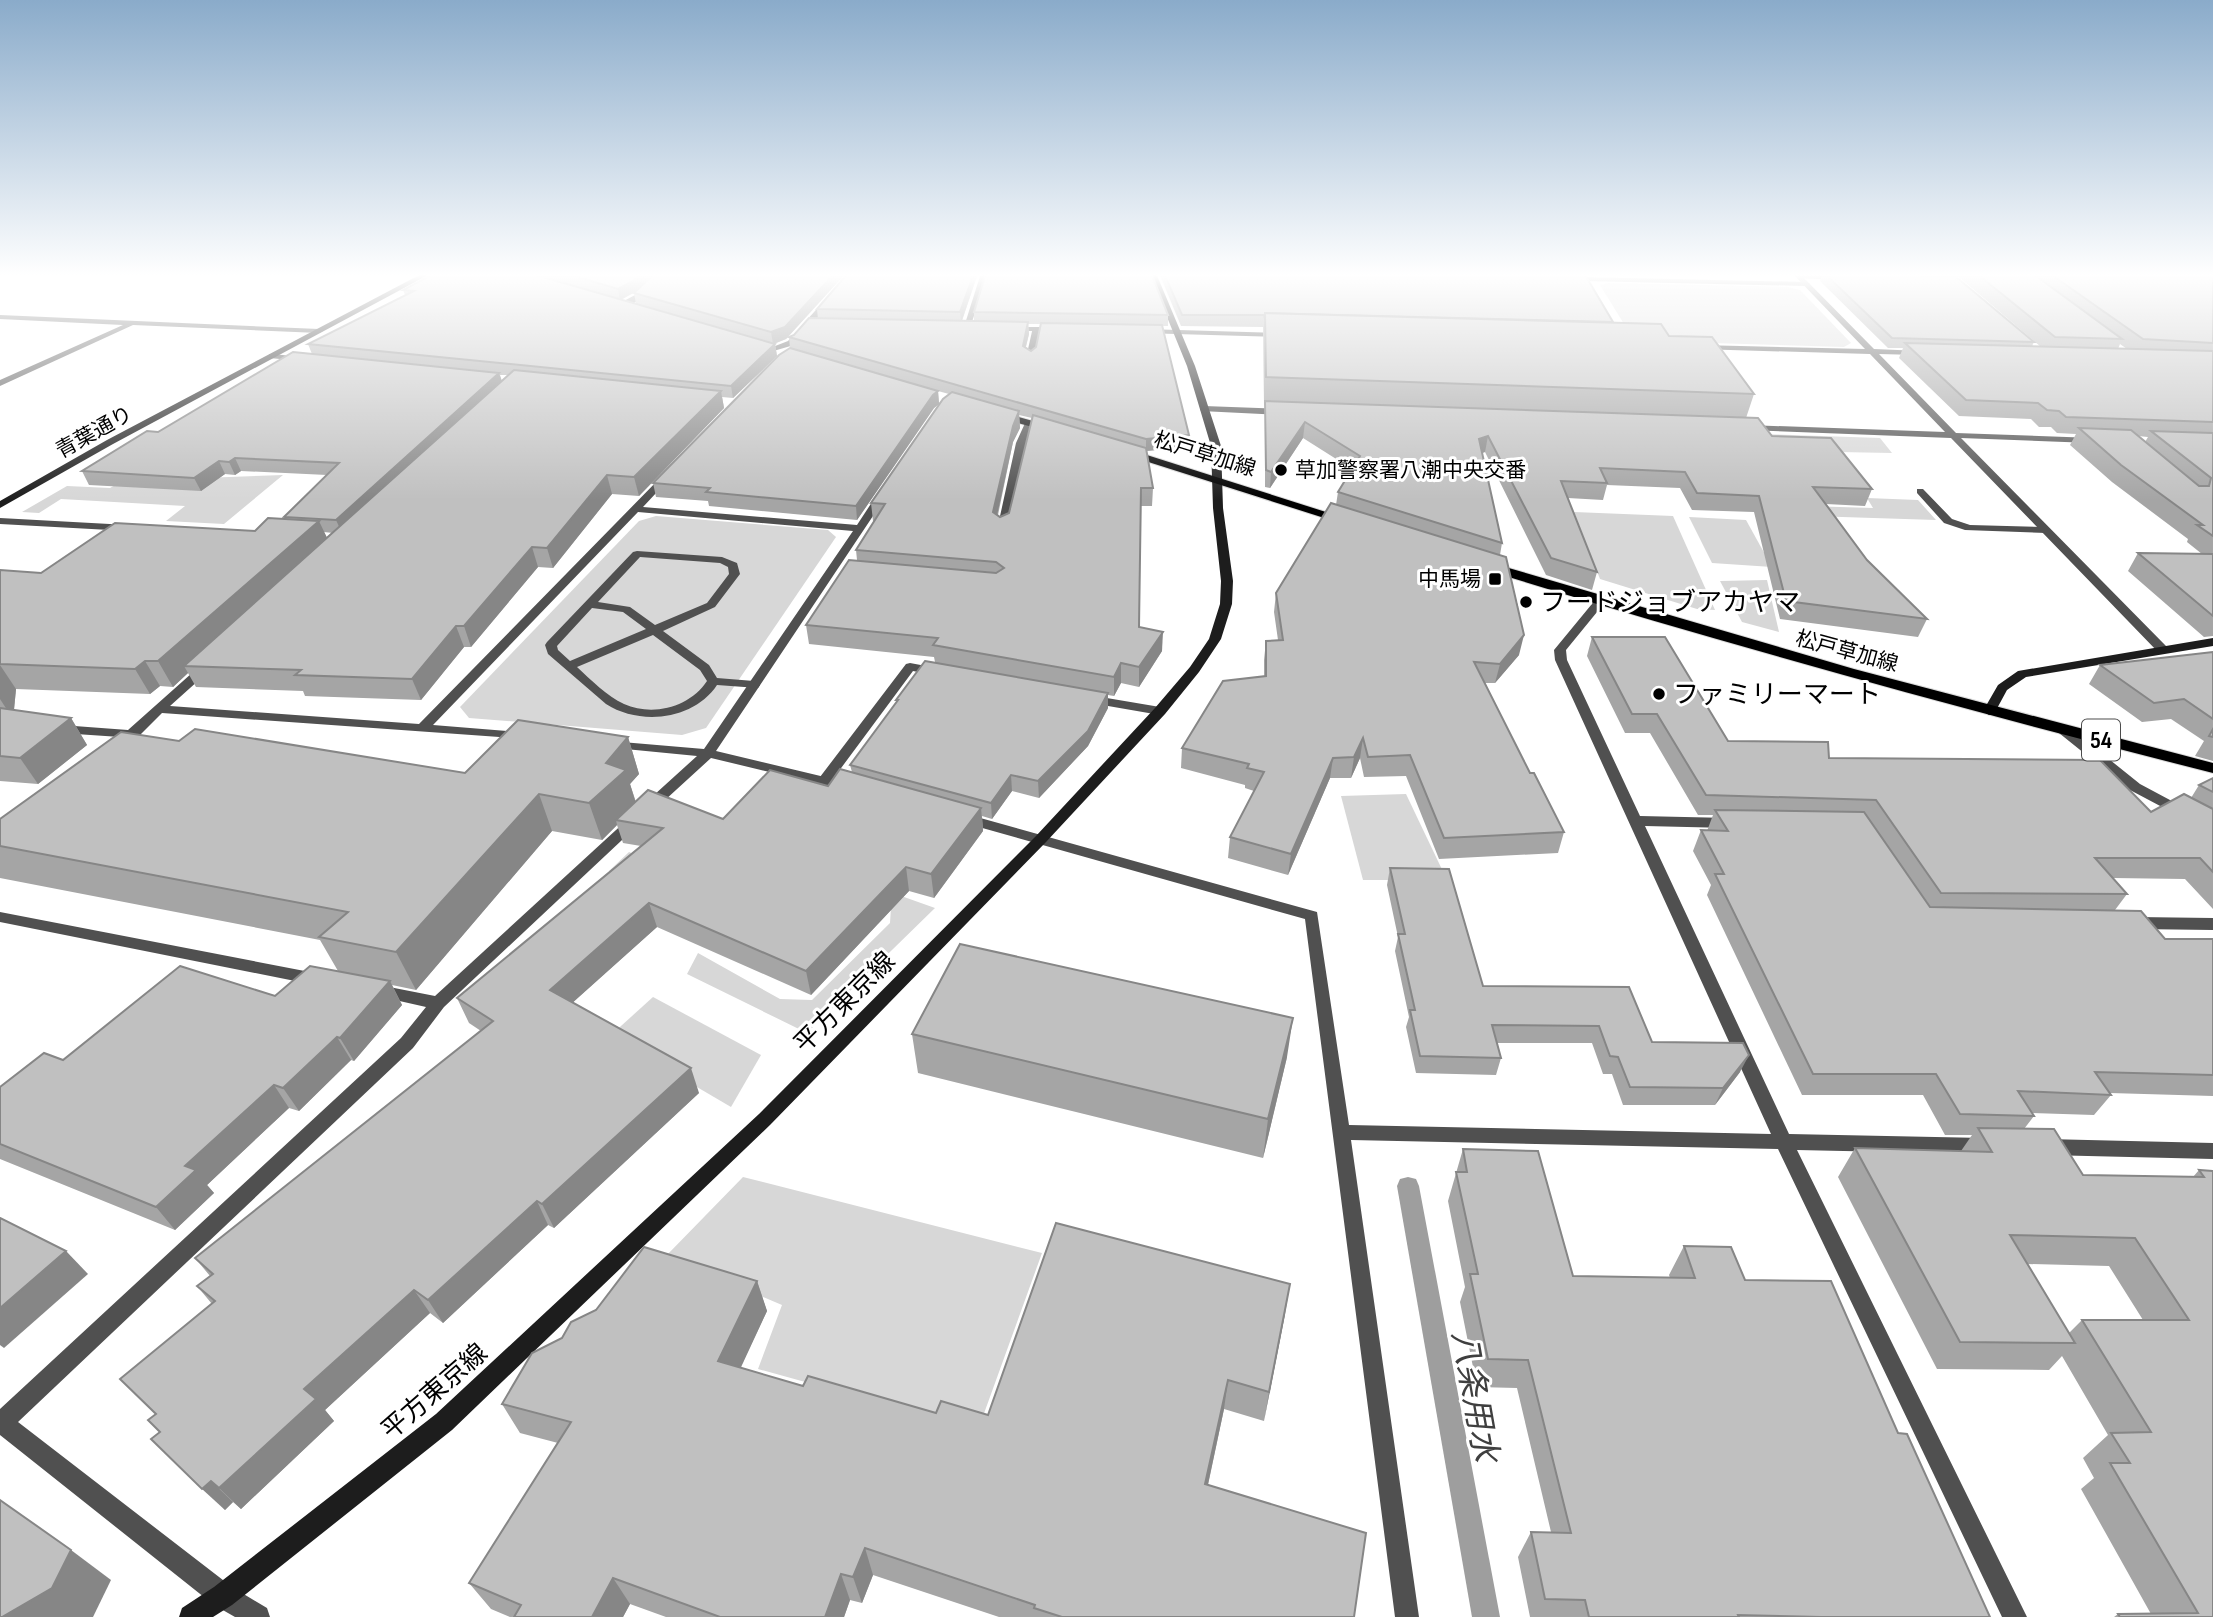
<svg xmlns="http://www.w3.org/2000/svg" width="2213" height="1617" viewBox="0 0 2213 1617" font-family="'Sofia Sans Condensed','Noto Sans JP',sans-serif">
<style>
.green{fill:#d7d7d7}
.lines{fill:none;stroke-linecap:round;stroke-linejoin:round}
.stream{fill:#9e9e9e;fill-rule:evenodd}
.primary-casing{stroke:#dbdbdb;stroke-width:2}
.lane{fill:#505050;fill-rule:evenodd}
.street{fill:#505050;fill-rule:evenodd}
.secondary{fill:#1d1d1d;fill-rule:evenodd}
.primary{fill:#000;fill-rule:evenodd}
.wall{fill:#a5a5a5;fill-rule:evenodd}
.shaded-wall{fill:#868686}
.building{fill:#c0c0c0;stroke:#868686;stroke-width:2}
.poi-dot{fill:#000;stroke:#fff;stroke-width:2.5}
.labels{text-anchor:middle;stroke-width:6;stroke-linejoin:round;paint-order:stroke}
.far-street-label{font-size:21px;fill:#000;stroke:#fff}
.far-poi-label{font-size:21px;fill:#000;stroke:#fff;text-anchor:start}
.shield{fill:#fff;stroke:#4c4c4c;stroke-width:2}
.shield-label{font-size:24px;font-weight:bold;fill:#000}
.poi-label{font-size:26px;fill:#000;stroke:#fff;text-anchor:start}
.street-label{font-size:26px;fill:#000;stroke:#fff}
.near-water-label{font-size:33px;font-style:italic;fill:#3f3f3f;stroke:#fff}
</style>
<rect width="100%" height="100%" fill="#fff"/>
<!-- green -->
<g class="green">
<polygon points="1608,283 1788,287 1800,290 1851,343 1844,347 1644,341 1632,337 1600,285"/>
<polygon points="1762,434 1880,438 1892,453 1839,452"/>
<polygon points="141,470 202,478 283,475 224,524 166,521 185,506 61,499 39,513 22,512 67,486 110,488"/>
<polygon points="1867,498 1918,500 1936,520 1811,516 1806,506 1873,508"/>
<polygon points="1574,512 1673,516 1715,610 1697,609 1600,579"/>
<polygon points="656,516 828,530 836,537 706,728 682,735 469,718 460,707 639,521"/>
<polygon points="1689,517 1746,520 1772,567 1712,563"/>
<polygon points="1767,580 1779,632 1742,622 1720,581"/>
<polygon points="1406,794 1447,880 1363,880 1341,796"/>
<polygon points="749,842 935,908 807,1033 687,974 698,953 780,999 812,1000 890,923 891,907 723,913 609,871 629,852 703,884"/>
<polygon points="653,997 761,1055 731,1107 610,1036"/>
<polygon points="743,1177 1042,1253 978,1430 758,1369 782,1305 666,1256"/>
</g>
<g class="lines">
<!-- stream -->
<polygon class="stream" points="1408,1177 1416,1179 1419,1186 1500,1617 1472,1617 1397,1186 1400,1179"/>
<!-- primary casing -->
<g class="primary-casing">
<g id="primary">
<polygon points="997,411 1058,428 1060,430 1054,433 993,416 993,412"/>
<polygon points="1120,449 1128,449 1351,520 1350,523 1340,523 1120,453"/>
<path d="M1488 562 1854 669 2213 763V773C1968 711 1725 644 1483 569V563Z"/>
</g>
</g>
<!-- lane -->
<g class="lane">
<polygon points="1795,274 1839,276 1843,278 1839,280 1798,278"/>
<polygon points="1583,277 1806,282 1810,284 1806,286 1586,281"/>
<polygon points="1033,327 1040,329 1034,358 1030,360 1026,358"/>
<polygon points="1026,421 1034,423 1026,443 1007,530 1002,533 997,530 1016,443"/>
<polygon points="1917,489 1923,489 1952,519 1970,525 2046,527 2051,530 2046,533 1965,530 1944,523 1917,493"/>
<path d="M637 551 722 557 737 563 740 574 715 607 663 631 709 665 717 678 754 681 758 682 760 685 758 688 717 685C694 720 640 726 606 704L548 654 545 645 547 642 633 552ZM640 557 720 563 728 567 729 574 707 603 655 625 630 607 598 602ZM592 608 623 612 646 629 570 661 558 650 557 646ZM653 635 700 670 707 681C690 707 653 717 624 704 607 696 591 680 577 667Z"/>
<polygon points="910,663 942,669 944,672 938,676 913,671 830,783 820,783 818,780 820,777 906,664"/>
<polygon points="1089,695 1160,707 1166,711 1160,715 1085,702 1083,699 1085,696"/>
</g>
<!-- street -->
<g class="street">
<path d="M658 273H665C653 287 638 307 618 308V304L637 294Z"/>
<polygon points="849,273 856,273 794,345 770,352 770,348 788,341"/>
<polygon points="981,273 988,273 970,328 963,330"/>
<polygon points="1792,273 1799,273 1874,349 1921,351 1922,353 1918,355 1879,354 1956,433 2094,438 2094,442 2091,443 1961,438 2166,646 2166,652 2158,652 1951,438 1745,430 1743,428 1748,425 1945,432 1870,354 1697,349 1696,347 1700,345 1865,349"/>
<polygon points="0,315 319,329 323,331 319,333 133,325 0,386 0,380 123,325 0,319"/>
<polygon points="1011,327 1057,327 1061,329 1057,331 1008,331 1008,327"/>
<polygon points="1144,329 1281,333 1285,335 1281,337 1141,333 1141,329"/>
<polygon points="272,354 303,357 307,359 303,361 269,358 269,354"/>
<polygon points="1204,406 1283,409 1287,412 1283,415 1201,411 1200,409"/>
<polygon points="663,475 671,477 643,507 857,525 878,493 887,495 716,751 854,784 856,787 854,790 849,791 711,758 653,811 643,811 641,808 643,805 697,756 615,748 608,744 610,741 704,749 853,531 638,512 433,725 521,732 526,733 528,736 526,739 162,713 138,737 119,749 112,745 120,737 61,733 55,729 61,725 128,730 201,665 205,664 211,668 209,671 170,706 419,724"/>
<polygon points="0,518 128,525 133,528 128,531 0,524"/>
<polygon points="1600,598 1606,601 1566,650 1567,660 1640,816 1729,818 1736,823 1729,828 1645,826 1789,1134 1984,1138 1990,1141 1993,1146 1990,1151 1984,1154 1797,1150 2027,1617 2002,1617 1778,1149 1351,1140 1419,1617 1395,1617 1305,919 961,822 959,819 966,814 1317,912 1349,1125 1771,1134 1555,660 1554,650 1596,599"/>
<polygon points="2064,726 2069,727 2140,784 2213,823 2213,834 2130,790 2059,733 2058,730 2059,727"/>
<polygon points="633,817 638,819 640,822 638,825 444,1007 413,1048 18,1422 232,1587 267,1608 270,1617 235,1617 214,1605 0,1435 0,1409 401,1038 426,1007 373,995 371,991 373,987 379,985 435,996 628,819"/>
<polygon points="0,912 315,973 321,975 323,979 321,983 315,985 0,922"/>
<polygon points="2136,917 2213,918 2213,930 2136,929 2131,927 2128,923 2131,919"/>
<polygon points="2046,1139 2213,1143 2213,1159 2046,1155 2039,1152 2037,1147 2039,1142"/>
</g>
<!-- secondary -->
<g class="secondary">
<polygon points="423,273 432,273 113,444 0,508 0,501 107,440"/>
<polygon points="1149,273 1156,273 1195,366 1221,446 1223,508 1233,581 1232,604 1221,639 1199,672 1165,714 1046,842 771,1124 452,1430 232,1605 213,1617 179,1617 182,1608 214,1587 436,1414 759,1114 1036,836 1155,708 1190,667 1209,639 1220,604 1221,581 1213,508 1211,446 1187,366"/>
<polygon points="2213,638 2213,646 2026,677 2007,690 1994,714 1989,715 1983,711 1998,685 2018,671"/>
</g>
<!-- primary -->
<use href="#primary" class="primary"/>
</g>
<!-- wall -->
<g class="wall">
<path d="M435 273H846L786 339 774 344H775L777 356 733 398 722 397 724 408 639 496 612 494 553 568 538 567 471 647H464L421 700 305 696 303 691 196 687 188 673 173 687 160 686 150 694 16 689 14 710 71 718 87 745 38 784 0 781V570L41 573 255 531 285 519 284 517 327 475 241 471 235 475 225 474 201 491 89 485 82 471 312 354 308 344 405 295 403 290ZM635 292 634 293 636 304 621 300ZM500 375H508L502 381ZM324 532 333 533 327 538Z"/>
<path d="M978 273 962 321H974V312L1168 315V326H1162L1189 435 1188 447 1146 451 1153 488 1152 506H1141L1139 627 1162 651 1139 687 1121 683 1114 696 1108 695V708L1088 746 1039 798 1012 791 992 819 982 816 983 831 934 898 909 891 811 995 657 927 573 1002 699 1093 554 1228 548 1225 443 1323 430 1313 325 1410 334 1421 241 1509 233 1502 225 1510 160 1432 156 1414 212 1304 197 1286 210 1276 195 1258 481 1031 469 1023 457 998 641 846 623 843 617 825 602 840 552 831 416 990 392 985 402 1005 354 1061 351 1060 299 1111 289 1108 207 1185 214 1193 175 1230 0 1159V1087L63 1060 275 996 338 971 320 940 0 878V819L179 741 465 773 628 737 639 774 630 784 636 802 723 819 828 786 852 772 850 765 896 703V700L935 662 934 657 809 644 806 625 857 560 856 550 874 521H873L871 503 939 404 934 408 857 520 709 506 708 501 656 497 653 483 790 349 789 337 794 335 818 319 817 309ZM1028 324H1041L1036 347 1031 351 1026 347 1029 334ZM938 391 949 394 939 403ZM1019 415 1032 418 1009 513 1000 517 998 515 1013 442 1020 428Z"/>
<polygon points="1159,273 1584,273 1613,322 1669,336 1754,394 1746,418 1772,436 1872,489 1865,506 1826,504 1867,560 1927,619 1918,637 1780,619 1754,512 1692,510 1680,488 1607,485 1603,500 1568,498 1597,572 1592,590 1546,575 1485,452 1482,453 1502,543 1500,555 1519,655 1495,683 1484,683 1530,773 1564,832 1558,853 1439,859 1406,776 1364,777 1360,758 1351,778 1330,778 1288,875 1228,858 1230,837 1254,791 1245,788 1245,785 1181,768 1182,748 1264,677 1264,660 1266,641 1278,640 1274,612 1276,593 1336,505 1338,492 1352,469 1303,438 1270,488 1265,487 1265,406 1264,405 1263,327 1181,326"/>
<polygon points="1589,273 1703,273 1702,276 1590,274"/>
<path d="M1822 273H2213V636L2204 637 2128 571 2138 553 2202 554 2187 542 2188 539 2112 482 2070 445 2076 434 2057 433 2051 427H2039L2031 419 1959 416 1899 358 1903 348H1888L1820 281ZM1955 277H1959L2041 347 2032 346 2034 342ZM2120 344 2127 349H2118ZM2138 436 2148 437 2145 442Z"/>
<path d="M1592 637 1728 741 2151 812 2191 798 2199 785 2213 778V909L2185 879 2113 878 2127 894 2115 910 2165 939H2213V1096L2110 1093 2111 1095 2094 1115 2032 1113 2034 1116 2024 1129 2083 1175 2193 1177 2199 1170 2213 1171V1617H2114L2118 1614H2151L2081 1489 2094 1478 2083 1458 2108 1435 2062 1356 2049 1370 1937 1369 1838 1177 1855 1148 1961 1151 1972 1135H1945L1923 1095H1802L1707 895 1711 885 1693 851 1701 830 1707 831 1713 815H1698L1650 733H1625L1587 656ZM2027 1264 2109 1266 2143 1320H2082L2069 1333Z"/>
<polygon points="2213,652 2213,761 2195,756 2204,741 2171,719 2142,722 2089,684 2100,665"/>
<polygon points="1390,868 1483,986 1740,1072 1715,1105 1623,1105 1612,1074 1603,1074 1592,1043 1497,1043 1501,1058 1496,1075 1416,1073 1406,1027 1409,1017 1395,951 1398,937 1387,885"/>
<polygon points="912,1034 1287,1057 1263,1158 918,1073"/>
<polygon points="1463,1149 1573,1276 1670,1278 1669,1275 1684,1246 1745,1280 1898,1433 1990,1617 1530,1617 1518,1557 1531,1532 1551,1532 1517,1388 1477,1387 1460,1302 1465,1287 1448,1201"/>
<polygon points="757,1281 767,1311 740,1368 803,1386 936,1413 988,1415 1285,1314 1264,1421 1224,1409 1208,1485 1354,1617 999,1617 873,1575 862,1603 850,1600 844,1617 666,1617 630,1604 623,1617 510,1617 491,1609 469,1583 558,1443 520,1433 502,1404 562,1338 596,1310"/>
</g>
<!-- shaded-wall -->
<g class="shaded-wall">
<polygon points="641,273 654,273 635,292 620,300 618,289"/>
<polygon points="835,273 846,273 786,339 773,344 771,332"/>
<polygon points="974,273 978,273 961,323 960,312"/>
<polygon points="1028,322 1029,334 1023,357 1023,346"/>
<polygon points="775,344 777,356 733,398 731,386"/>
<polygon points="499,373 503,385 342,533 336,520"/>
<polygon points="721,391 724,408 639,496 634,477"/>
<polygon points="938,391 939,404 934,408 857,520 856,506 933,395"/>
<polygon points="1019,411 1020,428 1013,442 994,529 993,512 1013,426"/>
<polygon points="1305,422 1303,438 1270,488 1271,472"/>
<polygon points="1189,435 1188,447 1146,451 1146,439"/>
<polygon points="1488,436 1485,452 1476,455 1479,439"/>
<polygon points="235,458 241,471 235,475 229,462"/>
<polygon points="219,461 225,474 201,491 194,478"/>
<polygon points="607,475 612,494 553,568 547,548"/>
<polygon points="319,521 330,544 184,666 188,673 173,687 158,661"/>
<polygon points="532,547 538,567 471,647 464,626"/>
<polygon points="456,626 464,647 421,700 412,679"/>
<polygon points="1163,632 1162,651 1139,687 1139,667"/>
<polygon points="1524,635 1519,655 1495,683 1500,664"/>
<polygon points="145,661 160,686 150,694 135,669"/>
<polygon points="1121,663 1121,683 1114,696 1114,677"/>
<polygon points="0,665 16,689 13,719 0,699"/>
<polygon points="1108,693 1108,708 1088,746 1039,798 1038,781"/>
<polygon points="71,718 87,745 38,784 20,758"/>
<polygon points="628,737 639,774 630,784 637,807 616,820 617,825 602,840 589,803 606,763"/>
<polygon points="1363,738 1360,758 1351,778 1354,757"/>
<polygon points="1333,758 1330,778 1288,875 1291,854"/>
<polygon points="1011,775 1012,791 992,819 991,803"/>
<polygon points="539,794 552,831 416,990 396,952"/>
<polygon points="981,808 983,831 934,898 931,874"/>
<polygon points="906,867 909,891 811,995 806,971"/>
<polygon points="649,903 657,927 560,1014 550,990"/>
<polygon points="390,981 402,1005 354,1061 340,1038"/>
<polygon points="1293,1018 1287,1057 1263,1158 1268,1119"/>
<polygon points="337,1037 351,1060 299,1111 283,1088"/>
<polygon points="1749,1055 1740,1072 1715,1105 1723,1088"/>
<polygon points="691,1068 699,1093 554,1228 542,1204"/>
<polygon points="274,1085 289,1108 207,1185 214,1193 175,1230 156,1207 185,1166"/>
<polygon points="537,1201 548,1225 443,1323 428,1300"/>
<polygon points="66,1251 88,1274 4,1348 0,1345 0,1308"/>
<polygon points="757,1281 767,1311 730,1391 718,1361"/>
<polygon points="1290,1284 1285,1314 1264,1421 1269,1392"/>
<polygon points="414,1290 430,1313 325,1410 334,1421 241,1509 219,1488 304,1389"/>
<polygon points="1228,1380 1224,1409 1202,1512 1205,1484"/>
<polygon points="211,1481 233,1502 225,1510 202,1489"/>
<polygon points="865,1548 873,1575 862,1603 853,1577"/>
<polygon points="71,1550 111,1580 93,1617 2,1617"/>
<polygon points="841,1574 850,1600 844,1617 825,1617"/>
<polygon points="613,1578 630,1604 623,1617 592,1617"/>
</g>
<!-- building -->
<g class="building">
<polygon points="435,273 529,273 775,344 731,386 308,344 414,291 403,290"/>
<polygon points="564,273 641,273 633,281 618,289"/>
<polygon points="655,273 835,273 785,327 771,332 634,293"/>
<polygon points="848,273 974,273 960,312 817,309"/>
<polygon points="986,273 1151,273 1168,315 974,312"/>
<polygon points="1164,273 1584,273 1613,322 1265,313 1265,319 1264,315 1182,315"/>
<polygon points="1824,273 1955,276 2034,342 1892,338"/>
<polygon points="1976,273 2032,273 2122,339 2055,337"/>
<polygon points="2049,273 2213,273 2213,343 2143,339"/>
<polygon points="1265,313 1661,324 1669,336 1712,337 1754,394 1266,377"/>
<polygon points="809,318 1028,322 1023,346 1031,351 1036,347 1041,323 1162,325 1189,435 1146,439 789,337 794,335"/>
<polygon points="1905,343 2213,351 2213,422 2066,417 2059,411 2047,410 2038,403 1966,400"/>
<polygon points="790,348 938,391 933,395 856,506 706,492 710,488 653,483 779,355"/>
<polygon points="293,352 499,373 336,520 284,517 339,463 235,458 229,462 219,461 194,478 82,471 147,431 158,432"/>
<polygon points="514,370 721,391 634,477 607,475 547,548 532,547 464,626 456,626 412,679 295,675 301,670 184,666"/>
<polygon points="952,392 1019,411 1013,426 993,512 1000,517 1009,513 1033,415 1146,448 1153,488 1141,488 1139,627 1163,632 1139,667 1121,663 1114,677 933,645 938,638 806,625 849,560 996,573 1004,568 996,562 856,550 885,504 871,503 943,399"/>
<polygon points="1265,401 1758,418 1772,436 1831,438 1872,489 1813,487 1867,560 1927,619 1786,601 1759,496 1697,493 1685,472 1600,468 1607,483 1561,481 1597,572 1551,558 1488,436 1479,439 1502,543 1338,492 1360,456 1305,422 1271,472 1266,470"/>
<polygon points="2079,428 2131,430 2199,486 2209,486 2211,478 2151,431 2213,433 2213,536 2197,525 2203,525 2121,465"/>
<polygon points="1331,503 1506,557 1524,635 1500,664 1474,662 1530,773 1534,773 1564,832 1444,838 1410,755 1368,757 1363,738 1354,757 1333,758 1291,854 1230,837 1264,772 1247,768 1249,764 1182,748 1223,681 1266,676 1266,641 1283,640 1276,593"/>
<polygon points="268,518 319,521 158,661 145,661 135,669 0,664 0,570 41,573 115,523 255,531"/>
<polygon points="2138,553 2213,554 2213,616"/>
<polygon points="1592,637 1665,637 1728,741 1828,742 1829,758 2100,760 2151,812 2184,794 2213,809 2213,872 2200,858 2095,858 2127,894 1941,893 1876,800 1706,795 1657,714 1632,714"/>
<polygon points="2213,652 2213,719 2184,699 2154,703 2100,665"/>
<polygon points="925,661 1108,693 1088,731 1038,781 1011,775 991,803 850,765 898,700 896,700"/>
<polygon points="0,708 71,718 20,758 0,756"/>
<polygon points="518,720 628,737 606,763 626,770 589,803 539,794 396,952 319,937 348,912 0,846 0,819 121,732 179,741 195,729 465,773"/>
<polygon points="2213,729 2213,737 2209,736"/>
<polygon points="840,769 981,808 931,874 906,867 806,971 649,903 550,990 691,1068 542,1204 537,1201 428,1300 414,1290 304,1389 316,1399 219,1488 211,1481 202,1489 151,1439 160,1432 148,1420 156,1414 120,1379 215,1301 197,1286 213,1274 195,1258 493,1021 457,998 663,828 616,820 648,790 723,819 770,770 828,786"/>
<polygon points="2213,778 2213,792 2199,785"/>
<polygon points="1715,810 1864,812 1930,907 2141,911 2165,939 2213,939 2213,1075 2095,1072 2111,1095 2018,1091 2034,1116 1960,1114 1936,1074 1813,1074 1715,874 1724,874 1701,830 1728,831"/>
<polygon points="1390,868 1449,869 1483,986 1629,987 1652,1042 1743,1043 1749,1055 1723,1088 1630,1087 1618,1057 1610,1056 1599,1026 1492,1025 1501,1058 1420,1056 1410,1010 1415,1010 1398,934 1405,934"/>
<polygon points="960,944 1293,1018 1268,1119 912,1034"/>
<polygon points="180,966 275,996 310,966 390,981 340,1038 337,1037 283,1088 274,1085 185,1166 196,1170 156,1207 0,1144 0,1087 44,1053 63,1060"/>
<polygon points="1978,1128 2054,1129 2083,1175 2204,1177 2199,1170 2213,1171 2213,1617 2120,1617 2118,1614 2198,1613 2110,1463 2130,1463 2111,1433 2151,1432 2082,1320 2189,1320 2135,1238 2010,1235 2075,1343 1960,1342 1855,1148 1992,1152"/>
<polygon points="1463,1149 1538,1151 1573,1276 1695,1278 1684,1246 1731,1247 1745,1280 1831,1281 1898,1433 1907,1434 1990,1617 1821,1617 1738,1615 1739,1617 1589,1617 1585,1600 1545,1599 1531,1532 1571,1533 1528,1360 1488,1359 1470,1274 1478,1274 1456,1172 1467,1172"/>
<polygon points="0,1218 66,1251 0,1308"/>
<polygon points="1056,1223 1290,1284 1269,1392 1228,1380 1205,1484 1366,1533 1354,1617 1062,1617 1034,1608 1035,1605 865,1548 853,1577 841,1574 825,1617 720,1617 613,1578 592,1617 514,1617 521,1605 469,1583 571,1422 502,1404 532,1353 562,1338 571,1322 596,1310 644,1247 757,1281 718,1361 803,1386 808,1376 936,1413 941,1401 988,1415"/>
<polygon points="0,1500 71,1550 52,1588 2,1617 0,1617"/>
</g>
<!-- sky -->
<linearGradient id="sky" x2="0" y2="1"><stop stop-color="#8aabca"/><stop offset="0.55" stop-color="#fff"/><stop offset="1" stop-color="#fff" stop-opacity="0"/></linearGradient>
<rect width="2213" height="500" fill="url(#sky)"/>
<!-- markers -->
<g class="poi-dot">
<circle cx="1281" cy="470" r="7"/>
<rect x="1488" y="572" width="14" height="14" rx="3.5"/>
<circle cx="1526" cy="602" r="7"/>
<circle cx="1659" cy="694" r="7"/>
</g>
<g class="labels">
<!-- far-street labels -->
<g class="far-street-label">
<text transform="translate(94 432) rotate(-29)" y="7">青葉通り</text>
<text transform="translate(1205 454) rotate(17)" y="7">松戸草加線</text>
<text transform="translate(1847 651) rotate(15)" y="7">松戸草加線</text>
</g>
<!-- far-poi labels -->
<g class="far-poi-label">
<text x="1295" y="477">草加警察署八潮中央交番</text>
<text x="1481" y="586" text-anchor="end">中馬場</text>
</g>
<!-- shield labels -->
<rect class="shield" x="2082" y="719.5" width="38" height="41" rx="5"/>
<g class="shield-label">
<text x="2101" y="748">54</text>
</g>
<!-- poi labels -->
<g class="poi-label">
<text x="1540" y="611">フードジョブアカヤマ</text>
<text x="1673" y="703">ファミリーマート</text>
</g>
<!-- street labels -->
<g class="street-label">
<text transform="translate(844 1002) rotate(-45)" y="9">平方東京線</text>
<text transform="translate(434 1391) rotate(-41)" y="9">平方東京線</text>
</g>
<!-- near-water labels -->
<g class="near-water-label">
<text transform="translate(1476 1396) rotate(80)" y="12">八条用水</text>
</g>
</g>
</svg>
